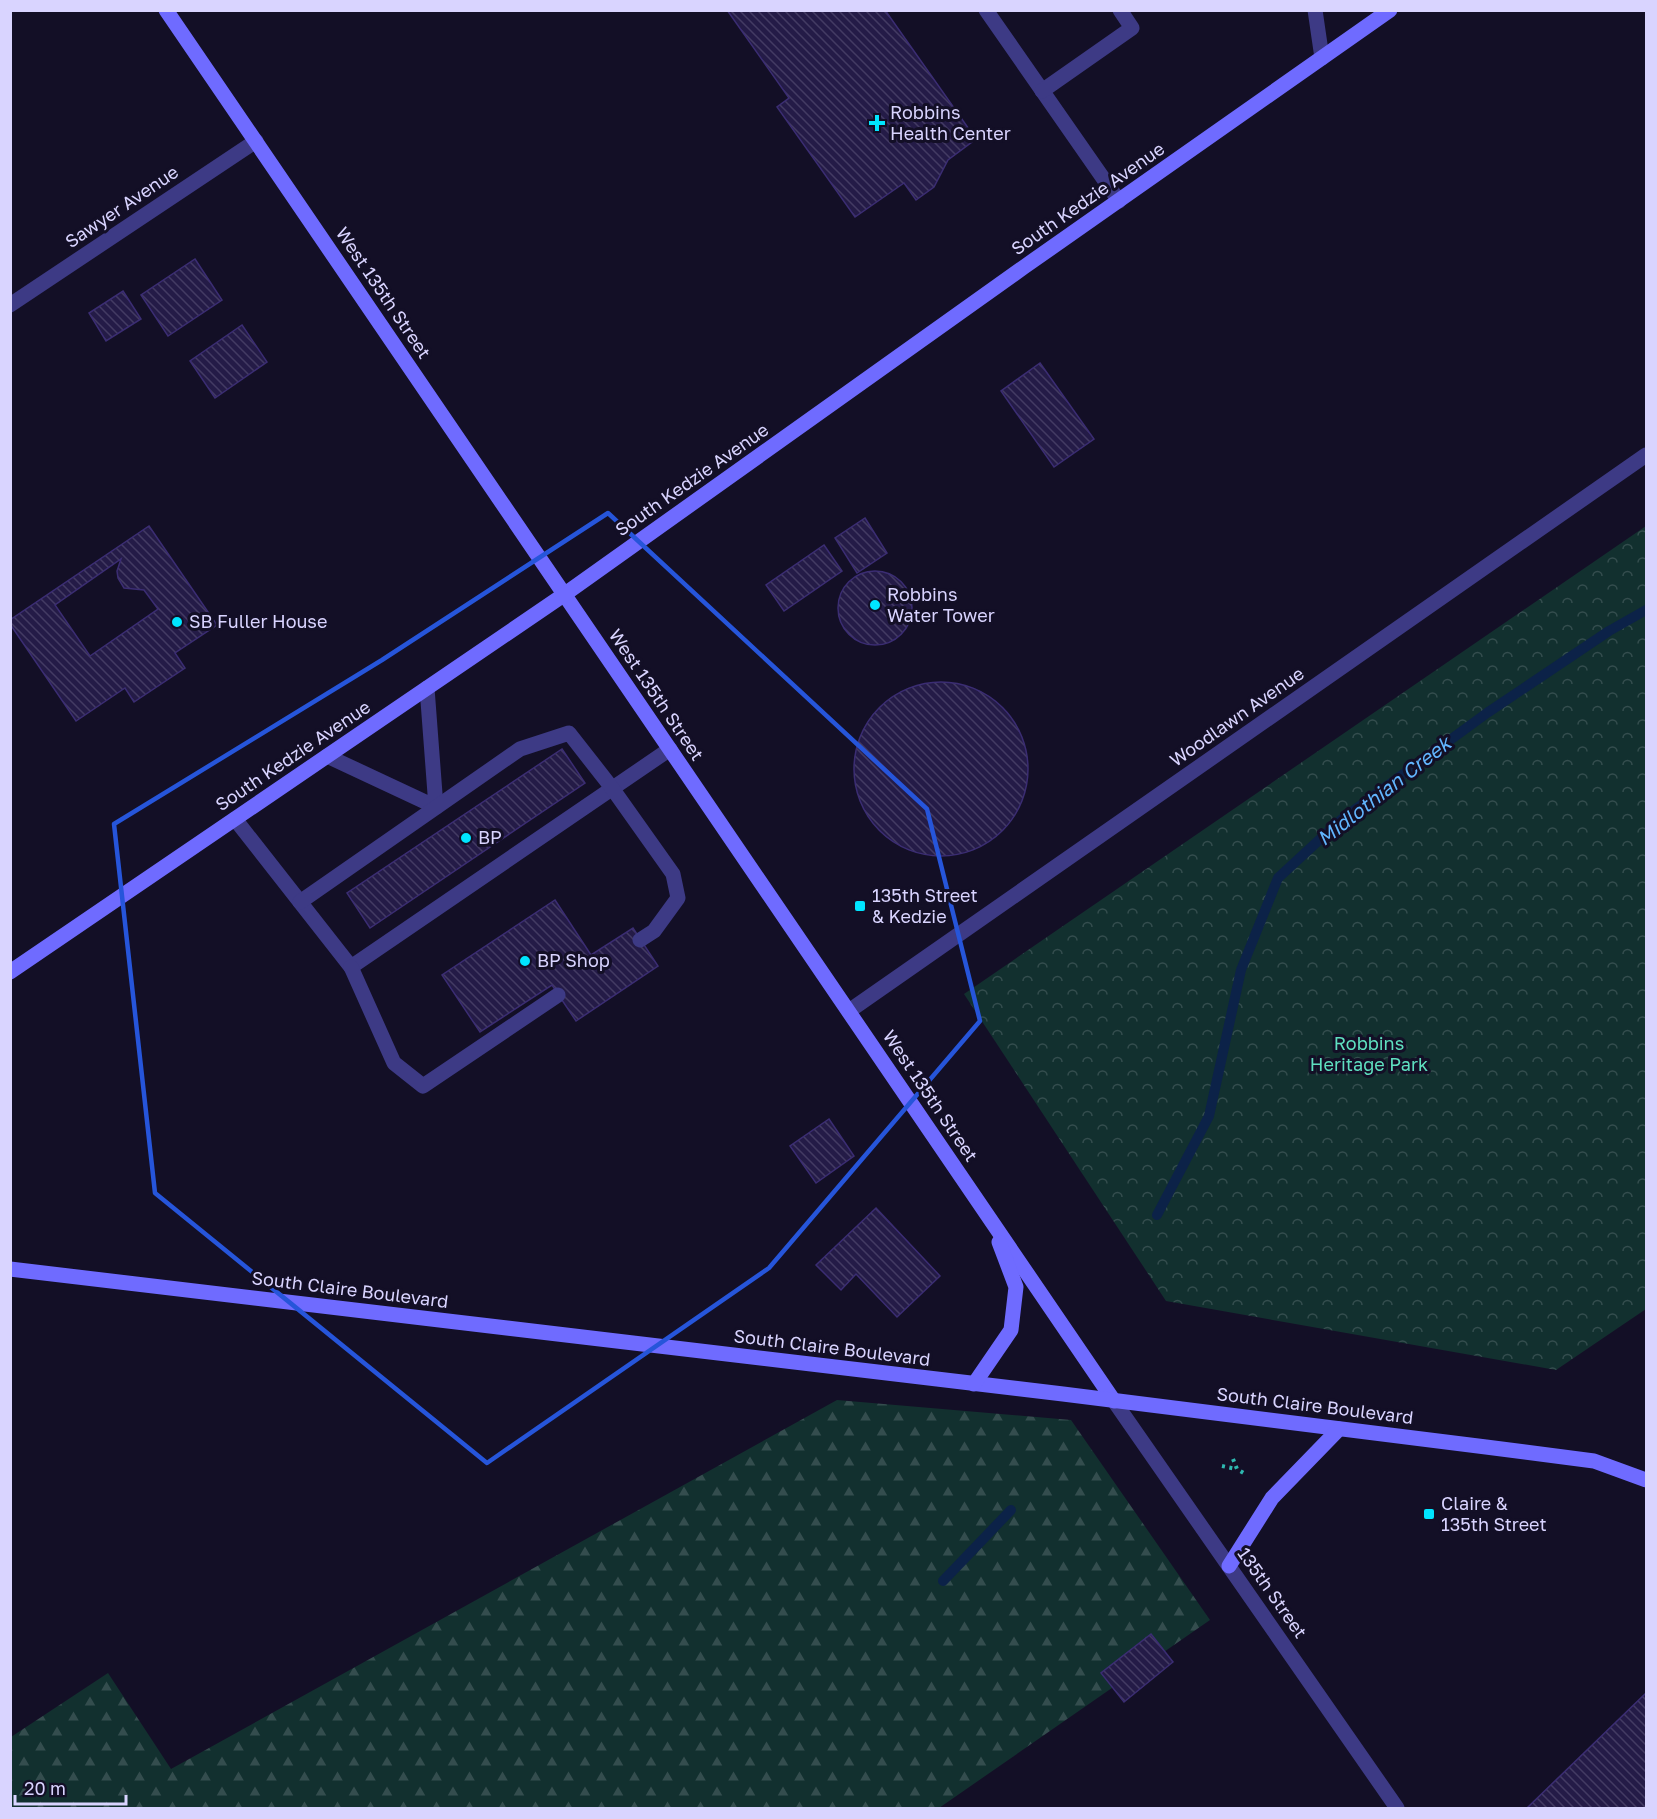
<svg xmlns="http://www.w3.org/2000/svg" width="1657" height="1819" viewBox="0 0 1657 1819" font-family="'Golos Text',sans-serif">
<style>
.forest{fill:url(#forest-firs)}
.park{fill:url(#park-crowns)}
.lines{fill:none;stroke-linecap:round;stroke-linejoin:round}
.stream{stroke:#0c2248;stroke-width:10}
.building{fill:url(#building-back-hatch);stroke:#3b2d73;stroke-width:1.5;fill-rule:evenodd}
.path{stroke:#2fb8b0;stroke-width:4;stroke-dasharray:3 4.5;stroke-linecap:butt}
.lane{stroke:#3d3a85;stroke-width:15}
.street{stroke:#3d3a85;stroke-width:15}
.secondary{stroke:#6f6bff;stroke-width:15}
.marked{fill:none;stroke:#2655da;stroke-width:4.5;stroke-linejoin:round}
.poi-dot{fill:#00e5ff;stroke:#130f26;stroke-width:2}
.labels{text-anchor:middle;stroke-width:6;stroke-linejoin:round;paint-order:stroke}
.poi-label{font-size:18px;fill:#d9d4ff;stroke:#130f26;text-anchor:start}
.street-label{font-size:18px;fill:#d9d4ff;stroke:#130f26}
.park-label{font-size:18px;fill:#5fe0c0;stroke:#130f26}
.water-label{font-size:20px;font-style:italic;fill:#62b6ff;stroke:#130f26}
</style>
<defs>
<pattern id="forest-firs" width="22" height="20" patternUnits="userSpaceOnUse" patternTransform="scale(1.5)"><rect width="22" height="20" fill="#12302f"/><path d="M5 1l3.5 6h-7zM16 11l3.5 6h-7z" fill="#344d4e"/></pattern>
<pattern id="park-crowns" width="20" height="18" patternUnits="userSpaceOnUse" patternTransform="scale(1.5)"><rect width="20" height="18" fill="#12302f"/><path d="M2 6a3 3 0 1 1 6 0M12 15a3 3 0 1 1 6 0" fill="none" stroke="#344d4e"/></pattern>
<pattern id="building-back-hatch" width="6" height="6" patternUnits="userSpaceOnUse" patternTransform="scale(1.5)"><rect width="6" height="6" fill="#241b47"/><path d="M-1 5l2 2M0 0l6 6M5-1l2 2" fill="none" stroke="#433b63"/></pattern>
</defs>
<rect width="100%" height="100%" fill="#130f26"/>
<!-- forest -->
<polygon class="forest" points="837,1400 1071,1420 1210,1620 939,1808 11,1808 11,1737 108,1673 171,1769"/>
<!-- park -->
<polygon class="park" points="1646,526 1646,1309 1556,1370 1166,1301 964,994"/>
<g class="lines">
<!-- stream -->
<g class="stream">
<polyline points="1157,1215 1209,1116 1241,970 1278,878 1342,819 1487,713 1609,631 1646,610"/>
<polyline points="943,1581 1011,1510"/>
</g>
</g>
<!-- building -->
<g class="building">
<polygon points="727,10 885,10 976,139 948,160 934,187 916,200 904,183 855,217 777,107 789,98"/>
<polygon points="195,259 222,300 168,336 141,295"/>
<polygon points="123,291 141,319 106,341 89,313"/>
<polygon points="242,325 267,362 215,398 190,361"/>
<polygon points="1040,363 1094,439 1054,467 1001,391"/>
<polygon points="865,518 887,553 857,573 835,538"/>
<path d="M149 526 217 625 175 653 185 668 134 702 125 688 76 721 10 624V620ZM121 559 117 571 118 578 124 588 144 590 158 609 90 656 55 605Z"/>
<polygon points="824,545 842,571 784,611 766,585"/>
<circle cx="875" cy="608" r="37"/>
<circle cx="941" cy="769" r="87"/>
<polygon points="562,749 585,783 370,928 347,893"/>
<polygon points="555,900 591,955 633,928 658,966 576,1021 552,985 480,1032 442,975"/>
<polygon points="829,1119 854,1156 816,1183 790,1146"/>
<polygon points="876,1208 940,1276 897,1317 856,1274 841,1290 816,1265"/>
<polygon points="1151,1634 1173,1662 1124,1702 1101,1673"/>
<polygon points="1646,1693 1646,1808 1527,1808"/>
</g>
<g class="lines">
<!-- path -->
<g class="path">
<polyline points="1233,1459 1237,1469 1247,1475"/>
<polyline points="1222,1466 1236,1469"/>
</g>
<!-- lane -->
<g class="lane">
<polyline points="986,10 1119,201"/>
<polyline points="1315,10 1322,58"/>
<polyline points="1042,91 1132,28 1120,10"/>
<polyline points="327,756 436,807 427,688"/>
<polyline points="235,819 351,967 670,749"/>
<polyline points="300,902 520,749 569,733 612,788 673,874 678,898 654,931 640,940"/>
<polyline points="351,967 394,1063 423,1086 558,995"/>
</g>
<!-- street -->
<g class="street">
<polyline points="10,305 256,141"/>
<polyline points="849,1011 1646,455"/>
<polyline points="1114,1401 1397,1808"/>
</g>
<!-- secondary -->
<g class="secondary">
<polyline points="166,10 1114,1401"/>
<polyline points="10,972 565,594 1024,267 1390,10"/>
<polyline points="10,1269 1063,1394 1486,1447 1594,1461 1646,1480"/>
<polyline points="974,1384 1011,1330 1016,1287 999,1242"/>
<polyline points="1229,1566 1272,1498 1339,1429"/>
</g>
</g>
<!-- marked area -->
<path class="marked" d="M608 513 927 809 980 1021 769 1268 487 1463 155 1193 114 824 382 660Z"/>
<!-- markers -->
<g class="poi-dot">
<path d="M874 114h6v6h6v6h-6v6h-6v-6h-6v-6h6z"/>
<circle cx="875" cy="605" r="6"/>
<circle cx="177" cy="622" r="6"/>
<circle cx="466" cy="838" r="6"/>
<rect x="854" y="900" width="12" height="12" rx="3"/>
<circle cx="525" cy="961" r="6"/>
<rect x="1423" y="1508" width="12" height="12" rx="3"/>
</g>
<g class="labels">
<!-- poi labels -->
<g class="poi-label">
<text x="890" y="119">Robbins<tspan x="890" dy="21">Health Center</tspan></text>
<text x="887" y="601">Robbins<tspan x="887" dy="21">Water Tower</tspan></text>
<text x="189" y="628">SB Fuller House</text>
<text x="478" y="844">BP</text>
<text x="872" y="902">135th Street<tspan x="872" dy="21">&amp; Kedzie</tspan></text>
<text x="537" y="967">BP Shop</text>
<text x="1441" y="1510">Claire &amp;<tspan x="1441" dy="21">135th Street</tspan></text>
</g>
<!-- street labels -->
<g class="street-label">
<text transform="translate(1088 199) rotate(-35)" y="6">South Kedzie Avenue</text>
<text transform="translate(122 207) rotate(-34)" y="6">Sawyer Avenue</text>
<text transform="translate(383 293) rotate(56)" y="6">West 135th Street</text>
<text transform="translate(692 480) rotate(-35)" y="6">South Kedzie Avenue</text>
<text transform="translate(656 695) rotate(56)" y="6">West 135th Street</text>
<text transform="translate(1237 717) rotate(-35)" y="6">Woodlawn Avenue</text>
<text transform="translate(293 756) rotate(-34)" y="6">South Kedzie Avenue</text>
<text transform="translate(930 1096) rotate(56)" y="6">West 135th Street</text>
<text transform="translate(350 1290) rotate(7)" y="6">South Claire Boulevard</text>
<text transform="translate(832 1348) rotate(7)" y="6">South Claire Boulevard</text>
<text transform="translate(1315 1406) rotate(7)" y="6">South Claire Boulevard</text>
<text transform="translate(1272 1593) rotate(55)" y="6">135th Street</text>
</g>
<!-- park labels -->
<g class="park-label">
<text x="1369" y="1050">Robbins<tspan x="1369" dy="21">Heritage Park</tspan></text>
</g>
<!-- water labels -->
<g class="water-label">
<text transform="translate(1384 791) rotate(-38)" y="7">Midlothian Creek</text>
</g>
</g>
<!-- border -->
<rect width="1657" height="1819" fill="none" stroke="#d9d4ff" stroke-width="24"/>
<!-- scale -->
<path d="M15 1795v9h111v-9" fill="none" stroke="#d9d4ff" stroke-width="3"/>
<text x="24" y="1795" font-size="18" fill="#d9d4ff" stroke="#130f26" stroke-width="4.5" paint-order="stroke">20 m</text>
</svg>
